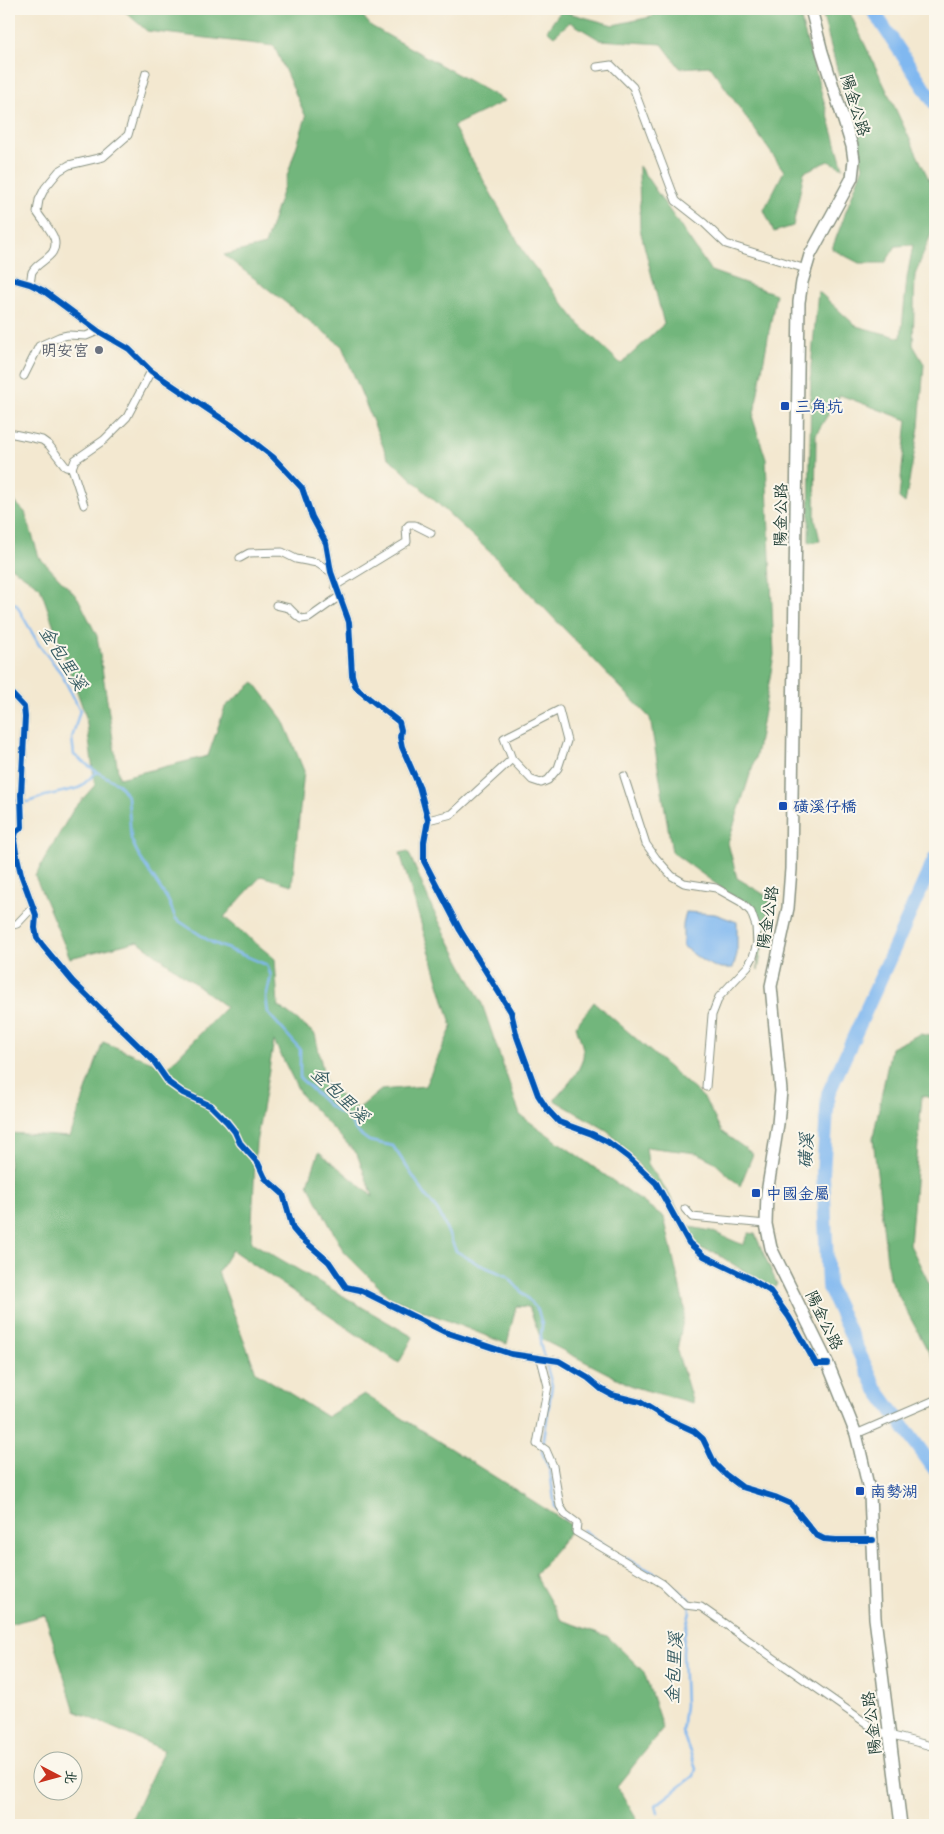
<svg xmlns="http://www.w3.org/2000/svg" width="944" height="1834" viewBox="0 0 944 1834" font-family="Itim,'LXGW WenKai TC',sans-serif">
<style>
.forest{fill:#72b67b;stroke:#487a58}
.water{fill:#80b8f0;stroke:#507a92}
.lines{fill:none;stroke-linecap:round;stroke-linejoin:round}
.stream{stroke:#80b8f0;stroke-width:2.5}
.river{stroke:#80b8f0;stroke-width:14}
.minor-casing{stroke:#899282;stroke-width:9}
.primary-casing{stroke:#899282;stroke-width:14}
.minor{stroke:#fff;stroke-width:7}
.primary{stroke:#fff;stroke-width:11}
.cycleway-casing{stroke:#fbf7ec;stroke-width:9}
.cycleway{stroke:#0057b8;stroke-width:6}
.worship-dot{fill:#6b7280;stroke:#fbf7ec;stroke-width:2}
.transit-dot{fill:#1a4fb4;stroke:#fbf7ec;stroke-width:2}
.labels{text-anchor:middle;stroke-width:4;stroke-linejoin:round;paint-order:stroke}
.street-label{font-size:16px;fill:#1f3d34;stroke:#fbf7ec}
.worship-label{font-size:16px;fill:#5b616d;stroke:#fbf7ec;text-anchor:end}
.transit-label{font-size:16px;fill:#164399;stroke:#fbf7ec;text-anchor:start}
.water-label{font-size:18px;font-style:italic;fill:#375c63;stroke:#fbf7ec}
</style>
<rect width="100%" height="100%" fill="#fbf7ec"/>
<filter id="ink" filterUnits="userSpaceOnUse"><feTurbulence type="fractalNoise" baseFrequency=".02" numOctaves="2"/><feDisplacementMap in="SourceGraphic" scale="10" xChannelSelector="R" yChannelSelector="G"/><feConvolveMatrix kernelMatrix="1 2 1 2 8 2 1 2 1" color-interpolation-filters="sRGB"/></filter>
<filter id="wash" filterUnits="userSpaceOnUse"><feTurbulence type="fractalNoise" baseFrequency=".0096" numOctaves="4" result="noise"/><feDisplacementMap in="SourceGraphic" scale="20" xChannelSelector="R" yChannelSelector="G"/><feGaussianBlur stdDeviation="1.12" result="paint"/><feColorMatrix in="noise" values="0 0 0 0 0 0 0 0 0 0 0 0 0 0 0 0 0 1.4 0 .05"/><feComposite in="paint" operator="in"/></filter>
<g filter="url(#wash)">
<rect width="100%" height="100%" fill="#f3e8d0"/>
<!-- forest -->
<g class="forest">
<polygon points="122,9 357,9 371,26 505,101 453,126 526,256 579,324 621,364 664,324 640,229 639,166 711,271 776,294 753,419 766,459 774,655 756,756 728,843 737,878 770,898 758,971 757,914 672,852 650,718 493,555 387,456 342,346 224,255 265,245 306,117 274,46 147,31"/>
<polygon points="660,9 799,9 803,28 843,168 828,161 804,172 793,226 774,232 764,210 784,171 710,66 680,68 662,44 600,40 570,22 554,36 547,30 561,11 613,25 651,17"/>
<polygon points="821,9 848,9 933,188 933,229 915,275 913,345 924,364 919,427 905,503 899,498 907,420 840,395 816,434 815,518 820,541 809,543 811,367 818,291 856,326 901,338 907,278 913,245 896,246 885,263 859,263 832,249 863,166"/>
<polygon points="9,496 25,512 39,557 78,598 97,636 119,778 208,756 225,707 254,682 283,720 304,771 292,885 261,876 224,917 275,959 278,1006 315,1034 326,1085 358,1109 381,1090 425,1086 452,1027 400,853 408,851 433,910 481,1001 520,1115 664,1217 685,1310 677,1351 693,1403 634,1387 541,1339 529,1307 516,1306 507,1344 390,1298 344,1252 308,1184 319,1152 373,1196 357,1154 301,1095 274,1041 256,1143 251,1242 413,1337 399,1363 232,1250 218,1272 256,1372 327,1417 364,1394 574,1527 535,1575 561,1620 607,1636 644,1672 663,1729 617,1786 640,1825 129,1825 164,1750 75,1711 45,1615 9,1624 9,1133 70,1137 103,1042 167,1068 226,1007 138,941 70,958 35,876 73,810 95,785 86,717 40,587 9,566"/>
<path d="M594 1002 704 1098 722 1132 753 1154 740 1186 713 1161 697 1153 646 1147 648 1164 674 1202 685 1226 711 1231 743 1245 749 1233 755 1234 777 1284 774 1289 761 1282 714 1252 697 1248 638 1164 608 1131 554 1100C564 1089 580 1073 583 1057 585 1049 578 1034 576 1026Z"/>
<polygon points="920,1034 935,1037 935,1100 922,1095 910,1245 935,1295 935,1364 889,1278 873,1138 891,1048"/>
</g>
<!-- water -->
<path class="water" d="M686 912 715 914 737 922V954L733 968C710 970 700 959 683 946V925Z"/>
<g class="lines">
<!-- stream -->
<g class="stream">
<polyline points="9,602 16,604 39,645 61,673 80,710 72,738 74,755 97,772 119,784 128,798 131,839 139,856 168,900 176,919 211,942 267,965 271,976 266,998 268,1013 300,1049 300,1078 330,1107 348,1118 357,1132 369,1141 393,1146 426,1196 440,1214 456,1251 478,1264 507,1276 538,1310 542,1325 540,1343 552,1385 542,1452 550,1471 555,1507 566,1519"/>
<polyline points="9,794 12,800 28,802 45,796 79,788 97,772"/>
<polyline points="583,1530 610,1549"/>
<polyline points="624,1557 658,1575 689,1599 690,1612 684,1636 683,1653 685,1705 682,1731 696,1768 694,1776 656,1805 658,1812"/>
<polyline points="662,1820 665,1825"/>
</g>
<!-- river -->
<g class="river">
<polyline points="872,9 935,104"/>
<polyline points="935,858 828,1094 823,1173 828,1286 875,1387 935,1470"/>
</g>
</g>
</g>
<g filter="url(#ink)">
<g class="lines">
<!-- minor casing -->
<g class="minor-casing">
<g id="minor">
<polyline points="597,67 611,65 633,87 676,201 704,223 726,244 806,269"/>
<polyline points="9,278 30,284 44,291 98,331 129,349 151,371 237,429 273,457 302,488 312,517 326,543 331,572 349,622 352,675 355,685 361,692 399,722 401,730 400,737 402,747 419,786 428,820 424,842 424,861 460,930 511,1012 517,1037 538,1095 547,1109 559,1122 592,1134 608,1142 628,1157 656,1183 689,1243 704,1256 751,1279 770,1291 789,1317 816,1364 828,1364"/>
<path d="M30 284C31 280 31 275 32 272 38 260 60 257 54 238 51 230 42 220 37 212L39 200 45 188 59 171 69 165 103 157 128 135 146 73"/>
<polyline points="24,376 39,346 59,337 68,335 86,336 98,331"/>
<polyline points="9,433 42,440 49,445 66,467 72,468 75,460 104,440 127,417 151,371"/>
<polyline points="72,468 84,505"/>
<polyline points="240,558 249,553 282,552 296,559 317,563 331,572"/>
<polyline points="335,586 407,542 406,528 409,525 415,525 431,533"/>
<polyline points="276,605 289,608 296,615 301,619 309,618 340,596"/>
<polyline points="9,691 24,707 25,717 21,795 22,827 16,832 14,840 16,852 21,874 36,915 35,928 37,938 43,946 73,982 153,1060 169,1083 183,1093 211,1106 227,1122 235,1132 240,1143 258,1163 265,1178 283,1194 293,1229 299,1236 329,1262 346,1287 360,1290 445,1332 511,1354 559,1361 588,1378 601,1389 612,1395 640,1402 668,1419 694,1431 703,1439 715,1464 726,1475 742,1487 775,1497 791,1504 816,1535 824,1539 836,1540 873,1540"/>
<polyline points="624,776 646,844 656,858 672,876 684,883 716,888 741,902 751,912 756,926 757,943 753,957 748,966 719,997 712,1015 706,1087"/>
<polyline points="428,820 452,814 512,759 504,738 559,710 567,741 558,768 548,780 541,783 532,780 512,759"/>
<polyline points="9,926 17,924 33,907"/>
<polyline points="685,1209 692,1217 766,1224"/>
<polyline points="541,1359 548,1386 537,1444 546,1450 553,1466 560,1506 565,1514 577,1523 576,1532 663,1584 685,1605 701,1607 876,1730 889,1735 935,1747"/>
<polyline points="856,1434 935,1400"/>
</g>
</g>
<!-- primary casing -->
<g class="primary-casing">
<polyline id="primary" points="811,9 822,52 852,146 854,160 852,178 810,255 802,282 799,302 791,869 788,908 771,986 781,1091 778,1124 767,1193 766,1224 771,1248 828,1364 856,1434 861,1455 870,1494 875,1618 901,1825"/>
</g>
<!-- minor -->
<use href="#minor" class="minor"/>
<!-- primary -->
<use href="#primary" class="primary"/>
<!-- cycleway casing -->
<g class="cycleway-casing">
<g id="cycleway">
<polyline points="9,278 30,284 44,291 98,331 129,349 151,371 237,429 273,457 302,488 312,517 326,543 331,572 349,622 352,675 355,685 361,692 399,722 401,730 400,737 402,747 419,786 428,820 424,842 424,861 460,930 511,1012 517,1037 538,1095 547,1109 559,1122 592,1134 608,1142 628,1157 656,1183 689,1243 704,1256 751,1279 770,1291 789,1317 816,1364 828,1364"/>
<polyline points="9,691 24,707 25,717 21,795 22,827 16,832 14,840 16,852 21,874 36,915 35,928 37,938 43,946 73,982 153,1060 169,1083 183,1093 211,1106 227,1122 235,1132 240,1143 258,1163 265,1178 283,1194 293,1229 299,1236 329,1262 346,1287 360,1290 445,1332 511,1354 559,1361 588,1378 601,1389 612,1395 640,1402 668,1419 694,1431 703,1439 715,1464 726,1475 742,1487 775,1497 791,1504 816,1535 824,1539 836,1540 873,1540"/>
</g>
</g>
<!-- cycleway -->
<use href="#cycleway" class="cycleway"/>
</g>
</g>
<!-- markers -->
<circle class="worship-dot" cx="99" cy="350" r="5"/>
<g class="transit-dot">
<rect x="780" y="401" width="10" height="10" rx="2.5"/>
<rect x="778" y="801" width="10" height="10" rx="2.5"/>
<rect x="751" y="1188" width="10" height="10" rx="2.5"/>
<rect x="855" y="1486" width="10" height="10" rx="2.5"/>
</g>
<g class="labels">
<!-- street labels -->
<g class="street-label">
<text transform="translate(856 105) rotate(73)" y="6">陽金公路</text>
<text transform="translate(780 515) rotate(-89)" y="6">陽金公路</text>
<text transform="translate(767 917) rotate(-81)" y="6">陽金公路</text>
<text transform="translate(825 1320) rotate(64)" y="6">陽金公路</text>
<text transform="translate(871 1723) rotate(-97)" y="6">陽金公路</text>
</g>
<!-- worship labels -->
<g class="worship-label">
<text x="89" y="356">明安宮</text>
</g>
<!-- transit labels -->
<g class="transit-label">
<text x="795" y="412">三角坑</text>
<text x="793" y="812">磺溪仔橋</text>
<text x="766" y="1199">中國金屬</text>
<text x="870" y="1497">南勢湖</text>
</g>
<!-- water labels -->
<g class="water-label">
<text transform="translate(63 658) rotate(58)" y="6">金包里溪</text>
<text transform="translate(340 1095) rotate(44)" y="6">金包里溪</text>
<text transform="translate(806 1151) rotate(-87)" y="6">磺溪</text>
<text transform="translate(674 1668) rotate(-87)" y="6">金包里溪</text>
</g>
</g>
<!-- margin -->
<rect width="944" height="1834" fill="none" stroke="#fbf7ec" stroke-width="30"/>
<!-- north arrow -->
<g transform="translate(58 1776) rotate(96)"><circle r="24" fill="#fbf7ec" stroke="#a3ada2"/>
<path d="M0-4L9 19L0 12L-9 19Z" fill="#c8321e"/>
<text y="-8" font-size="14" font-weight="bold" text-anchor="middle" fill="#1f3d34">北</text>
</g>
</svg>
